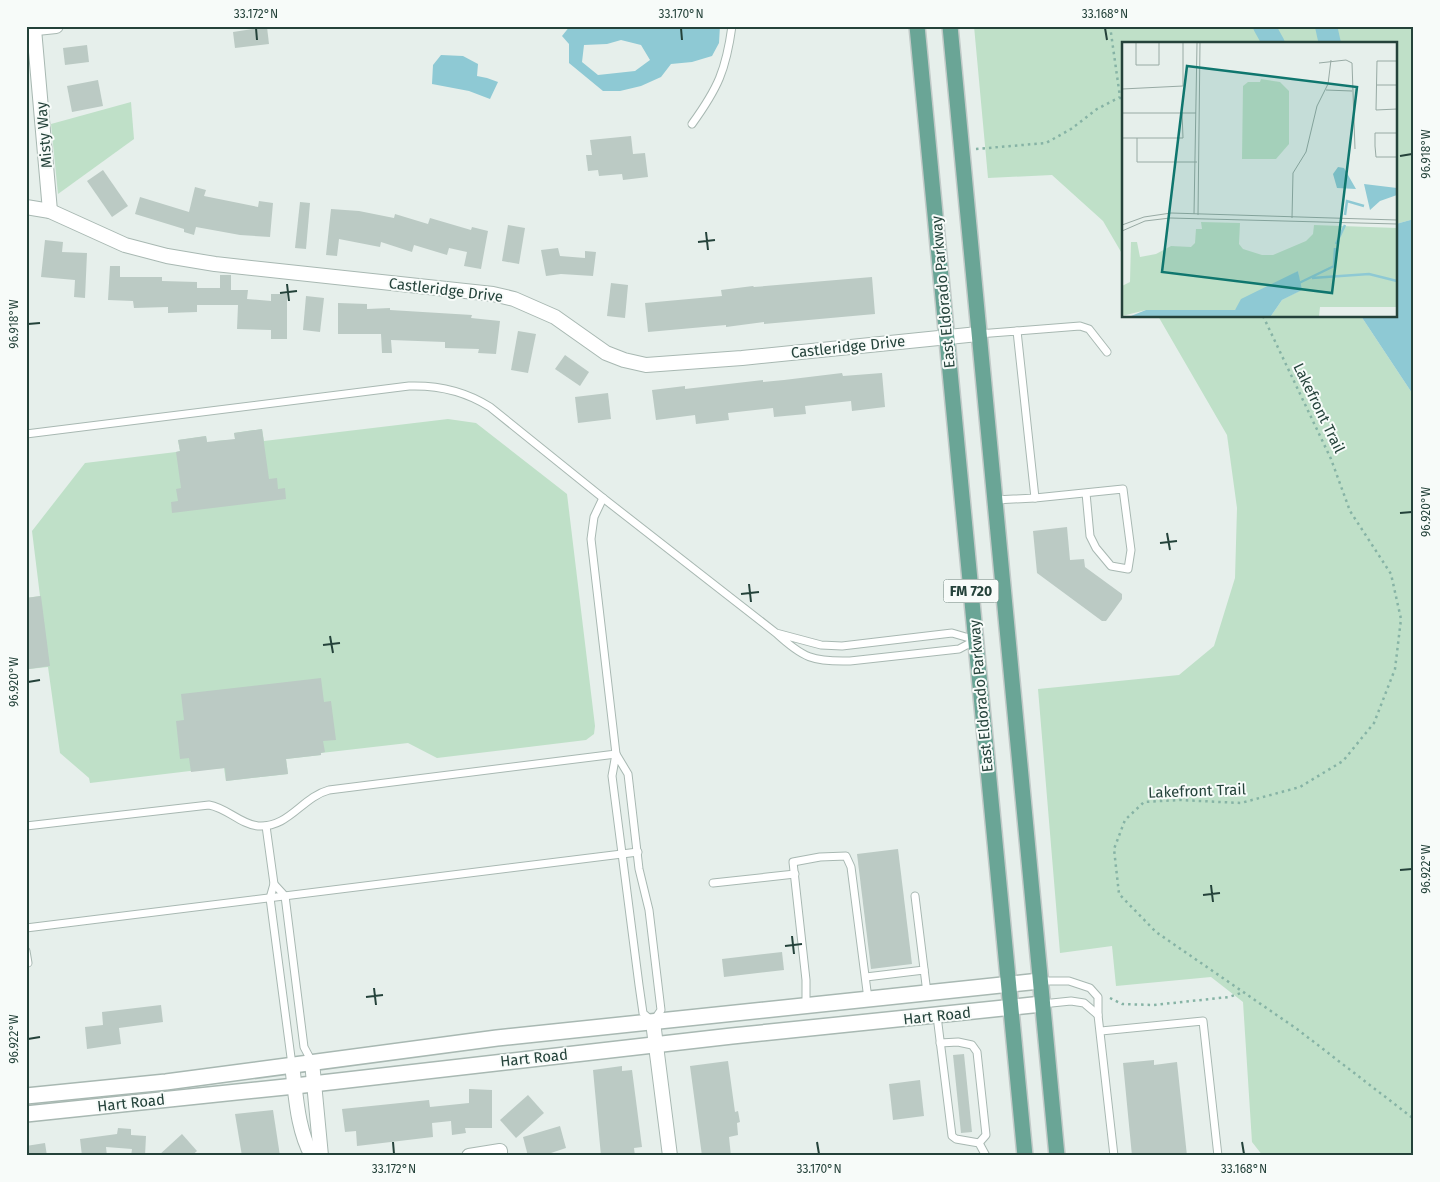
<svg xmlns="http://www.w3.org/2000/svg" width="1440" height="1182" viewBox="0 0 1440 1182" font-family="'Fira Sans',sans-serif">
<style>
.green{fill:#bfe0c8}
.water{fill:#8ec9d4;fill-rule:evenodd}
.lines{fill:none;stroke-linecap:round;stroke-linejoin:round}
.river{stroke:#8ec9d4;stroke-width:22}
.building{fill:#bbcac4}
.service-casing{stroke:#a8b8b2;stroke-width:9}
.minor-casing{stroke:#a8b8b2;stroke-width:16}
.tertiary-casing{stroke:#a8b8b2;stroke-width:18}
.primary-casing{stroke:#c2cac8;stroke-width:18}
.path{stroke:#86b3a5;stroke-width:2.5;stroke-dasharray:2.5 4;stroke-linecap:butt}
.service{stroke:#fff;stroke-width:7}
.minor{stroke:#fff;stroke-width:14}
.tertiary{stroke:#fff;stroke-width:15}
.primary{stroke:#6aa596;stroke-width:15}
.ticks{fill:none;stroke:#24423a;stroke-width:2}
.labels{text-anchor:middle;stroke-width:4;stroke-linejoin:round;paint-order:stroke}
.shield{fill:#f7fbf9;stroke:#637a73;stroke-width:1}
.shield-label{font-size:14px;font-weight:bold;fill:#24423a}
.street-label{font-size:15px;fill:#24423a;stroke:#f7fbf9}
.inset-river{fill:none;stroke:#8ec9d4;stroke-width:2.5}
.inset-road{fill:none;stroke:#98aaa4;stroke-width:1}
.view{fill:#0f766e;fill-opacity:0.15;stroke:#0f766e;stroke-width:2.5}
.inset-edge{fill:none;stroke:#24423a;stroke-width:2.5}
.neatline{fill:none;stroke:#24423a;stroke-width:2}
.ticks-label{font-size:12px;text-anchor:middle;fill:#24423a}
</style>
<rect width="100%" height="100%" fill="#e6efeb"/>
<!-- green -->
<g class="green">
<polygon points="974,26 1414,26 1414,219 1396,224 1396,44 1124,44 1124,257 1103,221 1052,175 988,178"/>
<polygon points="131,102 134,139 58,194 51,124"/>
<polygon points="1158,316 1361,316 1414,396 1414,1156 1263,1156 1252,1142 1243,1002 1211,977 1116,986 1112,946 1060,953 1038,689 1179,675 1214,646 1235,578 1237,508 1227,435"/>
<polygon points="448,419 476,423 567,494 595,726 594,734 586,740 437,758 408,743 321,753 321,755 286,759 288,774 226,781 224,768 190,771 90,783 89,778 60,753 48,667 29,669 26,645 26,598 40,596 32,531 85,463 176,452 180,451 178,440 206,436 208,448 216,447 215,441 227,440 228,446 236,444 234,433 262,429 264,441"/>
</g>
<!-- water -->
<g class="water">
<path d="M570 26H720L719 43 712 56 692 62 671 64 661 77 641 86 620 91H603L569 63V44L562 36ZM621 40 641 45 650 60 635 71 598 75 582 62 584 45 607 44Z"/>
<polygon points="441,55 463,56 478,64 477,76 487,78 498,82 490,99 469,91 432,84 433,65"/>
<polygon points="1414,219 1414,396 1361,316 1396,316 1396,224"/>
</g>
<g class="lines">
<!-- river -->
<g class="river">
<polyline points="1264,26 1274,44"/>
<polyline points="1326,26 1330,44"/>
</g>
</g>
<!-- building -->
<g class="building">
<polygon points="267,27 269,44 235,48 233,32"/>
<polygon points="87,45 89,62 65,65 63,48"/>
<polygon points="98,80 103,106 72,112 67,86"/>
<polygon points="631,136 633,154 645,153 648,177 623,180 622,174 599,176 598,170 588,171 586,155 592,155 590,140"/>
<polygon points="103,170 128,206 112,217 87,181"/>
<polygon points="195,187 206,190 204,196 258,207 259,201 273,203 270,237 240,235 196,227 194,235 184,232 184,229 135,214 140,197 189,212"/>
<polygon points="300,202 310,203 306,249 295,248"/>
<polygon points="331,209 359,211 394,218 395,214 428,224 430,218 471,230 472,227 488,231 481,269 464,266 467,252 449,248 447,255 414,245 412,252 381,242 380,247 339,239 337,256 326,255"/>
<polygon points="508,225 525,228 519,264 502,261"/>
<polygon points="45,240 63,242 62,252 87,253 85,298 74,297 75,280 41,277"/>
<polygon points="558,248 560,256 585,258 585,251 596,252 593,276 561,274 546,276 541,250"/>
<polygon points="110,266 120,266 120,277 162,277 162,281 197,282 197,288 220,288 220,275 231,275 231,290 248,290 247,299 271,301 271,294 287,294 287,339 271,339 271,330 237,329 238,305 197,305 197,312 168,313 168,307 134,308 133,301 108,300"/>
<polygon points="872,277 875,314 764,324 764,322 726,327 726,325 648,332 645,303 722,296 721,290 753,286 754,287"/>
<polygon points="611,283 628,285 625,318 607,316"/>
<polygon points="306,296 324,298 320,332 303,330"/>
<polygon points="338,303 367,304 367,309 390,308 390,310 472,315 471,318 500,321 496,354 478,353 479,349 445,348 445,342 391,340 392,353 382,353 381,334 338,334"/>
<polygon points="518,331 536,334 528,373 511,370"/>
<polygon points="565,355 589,372 580,386 555,369"/>
<polygon points="842,373 843,376 882,373 885,407 852,411 851,401 805,406 806,414 774,417 773,408 728,413 729,420 696,424 695,415 656,420 652,390 685,386 685,389 763,380 763,382 784,380"/>
<polygon points="608,393 611,419 578,423 575,397"/>
<polygon points="262,429 269,479 277,478 278,489 285,488 286,499 172,513 171,502 178,501 176,489 181,488 176,452 180,451 178,440 206,436 207,442 235,439 234,433"/>
<polygon points="1067,527 1070,560 1084,559 1085,567 1122,594 1122,599 1106,621 1102,621 1037,573 1033,531"/>
<polygon points="41,596 50,666 29,669 26,645 26,598"/>
<polygon points="321,678 324,702 331,701 336,740 323,741 325,752 321,753 321,755 286,759 288,774 226,781 225,768 191,772 189,758 180,759 176,721 184,720 181,694"/>
<polygon points="898,849 912,964 871,969 857,854"/>
<polygon points="782,952 784,970 724,977 722,959"/>
<polygon points="161,1005 163,1022 119,1028 121,1044 87,1049 85,1027 103,1025 102,1012"/>
<polygon points="964,1054 972,1132 961,1133 953,1055"/>
<polygon points="1154,1060 1154,1065 1177,1062 1187,1156 1132,1156 1123,1063"/>
<polygon points="728,1061 735,1112 738,1111 740,1122 737,1123 738,1135 729,1137 731,1156 702,1156 690,1066"/>
<polygon points="622,1066 622,1071 632,1070 642,1147 634,1148 635,1156 601,1156 593,1070"/>
<polygon points="920,1080 924,1116 893,1120 889,1084"/>
<polygon points="469,1089 492,1090 492,1128 465,1128 466,1133 452,1135 451,1121 432,1123 433,1137 357,1146 356,1131 345,1132 342,1109 429,1100 430,1107 469,1103"/>
<polygon points="528,1095 544,1113 516,1138 500,1120"/>
<polygon points="273,1110 280,1156 242,1156 235,1114"/>
<polygon points="560,1126 566,1148 542,1156 528,1156 523,1137"/>
<polygon points="118,1128 131,1129 131,1135 146,1136 145,1156 131,1156 132,1149 106,1147 107,1156 82,1156 80,1139 117,1134"/>
<polygon points="182,1134 197,1151 191,1156 158,1156"/>
<polygon points="45,1143 47,1156 26,1156 26,1146"/>
</g>
<g class="lines">
<!-- service casing -->
<g class="service-casing">
<g id="service">
<path d="M692 124C718 88 726 70 732 26"/>
<polyline points="1017,331 1080,326 1089,329 1107,352"/>
<polyline points="978,334 1017,331 1035,498 995,500"/>
<path d="M26 434 409 386C439 385 465 391 490 407L603 498 776 633C803 658 813 662 850 661L959 649 976 640 952 633 842 646 821 645 776 633"/>
<polyline points="1035,498 1123,489 1131,550 1128,569 1111,566 1096,548 1090,536 1086,493"/>
<polygon points="616,754 628,774 639,869 649,910 661,1010 653,1022 643,1013 639,985 612,776"/>
<path d="M26 826 209 805C227 808 240 824 258 826 289 828 302 797 329 790L616 754 591 539 594 517 603 498"/>
<polyline points="266,826 274,884 270,898 292,1065"/>
<polyline points="713,883 795,874"/>
<polyline points="274,884 285,896 304,1047 312,1062"/>
<polyline points="915,896 927,993"/>
<polyline points="26,928 638,852"/>
<polyline points="26,951 28,963"/>
<polyline points="866,977 924,970"/>
<polyline points="1040,981 1069,981 1090,988 1098,997 1098,1015 1114,1156"/>
<polyline points="1042,1004 1071,1001 1084,1003 1098,1015"/>
<polyline points="806,1005 806,980 793,862 820,857 846,856 851,867 868,999"/>
<polyline points="937,1016 952,1136 956,1139 979,1143 986,1156"/>
<polyline points="1101,1031 1203,1021 1218,1156"/>
<polyline points="940,1043 958,1042 972,1045 977,1052 986,1135 979,1143"/>
</g>
</g>
<!-- minor casing -->
<g class="minor-casing">
<g id="minor">
<polyline points="27,29 56,26"/>
<polyline points="34,29 50,211"/>
<polyline points="26,207 50,211 125,245 167,256 215,264 493,294 514,299 555,317 606,353 624,360 646,365 742,358 978,334"/>
<polyline points="653,1022 670,1156"/>
<polyline points="312,1062 321,1156"/>
<path d="M292 1065C296 1095 297 1129 312 1156"/>
<polyline points="469,1156 500,1151 500,1156"/>
</g>
</g>
<!-- tertiary casing -->
<g class="tertiary-casing">
<g id="tertiary">
<polyline points="26,1096 166,1082 497,1038 1040,981"/>
<polyline points="26,1114 295,1086 732,1036 1042,1004"/>
</g>
</g>
<!-- primary casing -->
<g class="primary-casing">
<g id="primary">
<polyline points="917,26 1025,1156"/>
<polyline points="950,26 1057,1156"/>
</g>
</g>
<!-- path -->
<g class="path">
<polyline points="1110,26 1120,97 1124,107"/>
<polyline points="976,149 1046,143 1071,129 1097,109 1120,97"/>
<polyline points="1263,316 1331,459 1350,511 1391,574 1401,619 1395,669 1374,723 1343,761 1300,787 1241,803 1180,800 1144,802 1125,820 1114,849 1119,894 1156,932 1297,1029 1414,1119"/>
<polyline points="1110,998 1122,1004 1154,1005 1229,997 1241,993"/>
</g>
<!-- service -->
<use href="#service" class="service"/>
<!-- minor -->
<use href="#minor" class="minor"/>
<!-- tertiary -->
<use href="#tertiary" class="tertiary"/>
<!-- primary -->
<use href="#primary" class="primary"/>
</g>
<!-- ticks -->
<path class="ticks" d="M256 28 257 40M681 28 682 40M1105 28 1107 40M1400 156 1412 154M706 232 708 250M698 242 715 240M287 284 289 301M280 293 297 291M28 324 40 323M1400 513 1412 512M1167 533 1170 550M1160 543 1177 541M749 584 751 602M741 594 759 592M330 636 333 653M323 645 340 643M28 682 40 680M1400 870 1412 869M1211 885 1213 902M1203 895 1220 893M792 936 794 954M785 946 802 944M374 988 376 1005M366 997 383 995M28 1039 40 1037M393 1142 394 1154M817 1142 819 1154M1242 1142 1244 1154"/>
<g class="labels">
<!-- shield labels -->
<rect class="shield" x="943.5" y="579.5" width="55" height="23" rx="4"/>
<g class="shield-label">
<text x="971" y="596">FM 720</text>
</g>
<!-- street labels -->
<g class="street-label">
<text transform="translate(44 135) rotate(-95)" y="5">Misty Way</text>
<text transform="translate(446 290) rotate(7)" y="5">Castleridge Drive</text>
<text transform="translate(943 292) rotate(-95)" y="5">East Eldorado Parkway</text>
<text transform="translate(848 347) rotate(-6)" y="5">Castleridge Drive</text>
<text transform="translate(1319 408) rotate(64)" y="5">Lakefront Trail</text>
<text transform="translate(981 696) rotate(-95)" y="5">East Eldorado Parkway</text>
<text transform="translate(1197 791) rotate(-2)" y="5">Lakefront Trail</text>
<text transform="translate(937 1016) rotate(-6)" y="5">Hart Road</text>
<text transform="translate(534 1058) rotate(-6)" y="5">Hart Road</text>
<text transform="translate(131 1103) rotate(-6)" y="5">Hart Road</text>
</g>
</g>
<!-- overview -->
<g transform="translate(1122 42)">
<rect width="275" height="275" fill="#e6efeb"/>
<path d="M139 37 158 40 167 49V102L154 117H120L121 44 126 40H138ZM79 180 118 181 117 202 121 207 140 213H151L184 199 191 192 192 183 275 186V265H198L197 274H149L160 258 179 248 176 229 113 268H24L0 274V244L8 240 9 200H15L18 215 34 212 49 204 69 205 73 201 74 187H80Z" fill="#bfe0c8"/>
<path d="M216 125 222 126 234 147 215 146 211 132ZM242 142 275 146V153L258 159 248 168ZM176 229 180 248 160 258 149 274H9L24 268H113L119 257Z" fill="#8ec9d4"/>
<path class="inset-river" d="M223 173 225 159 242 164M214 202 223 183M190 236 247 232 275 239M175 242 212 224 213 206"/>
<path class="inset-road" d="M14 1V23H37V1M275 19H255L254 68 275 67M197 21 224 18 230 21 233 107M254 43H275M0 47 61 44V1M204 48 230 49M0 71H74M275 91H253V104L254 115H275M0 96H61L60 70M15 96V120H75M72 172 75 1M76 173 78 1M170 176 171 131 184 110 195 64 206 42 209 18M0 183 22 175 49 171 275 178M0 189 23 179 48 176 275 182"/>
<path class="view" d="M65 24 235 45 210 251 40 230Z"/>
<rect width="275" height="275" class="inset-edge"/>
</g>
<!-- border -->
<rect width="1440" height="1182" fill="none" stroke="#f7fbf9" stroke-width="55"/>
<rect x="28" y="28" width="1384" height="1126" class="neatline"/>
<g class="ticks-label">
<text x="256" y="18">33.172°N</text>
<text x="681" y="18">33.170°N</text>
<text x="1105" y="18">33.168°N</text>
<text transform="translate(1426 154) rotate(-90)" y="4">96.918°W</text>
<text transform="translate(14 324) rotate(-90)" y="4">96.918°W</text>
<text transform="translate(1426 512) rotate(-90)" y="4">96.920°W</text>
<text transform="translate(14 682) rotate(-90)" y="4">96.920°W</text>
<text transform="translate(1426 869) rotate(-90)" y="4">96.922°W</text>
<text transform="translate(14 1039) rotate(-90)" y="4">96.922°W</text>
<text x="394" y="1173">33.172°N</text>
<text x="819" y="1173">33.170°N</text>
<text x="1244" y="1173">33.168°N</text>
</g>
</svg>
